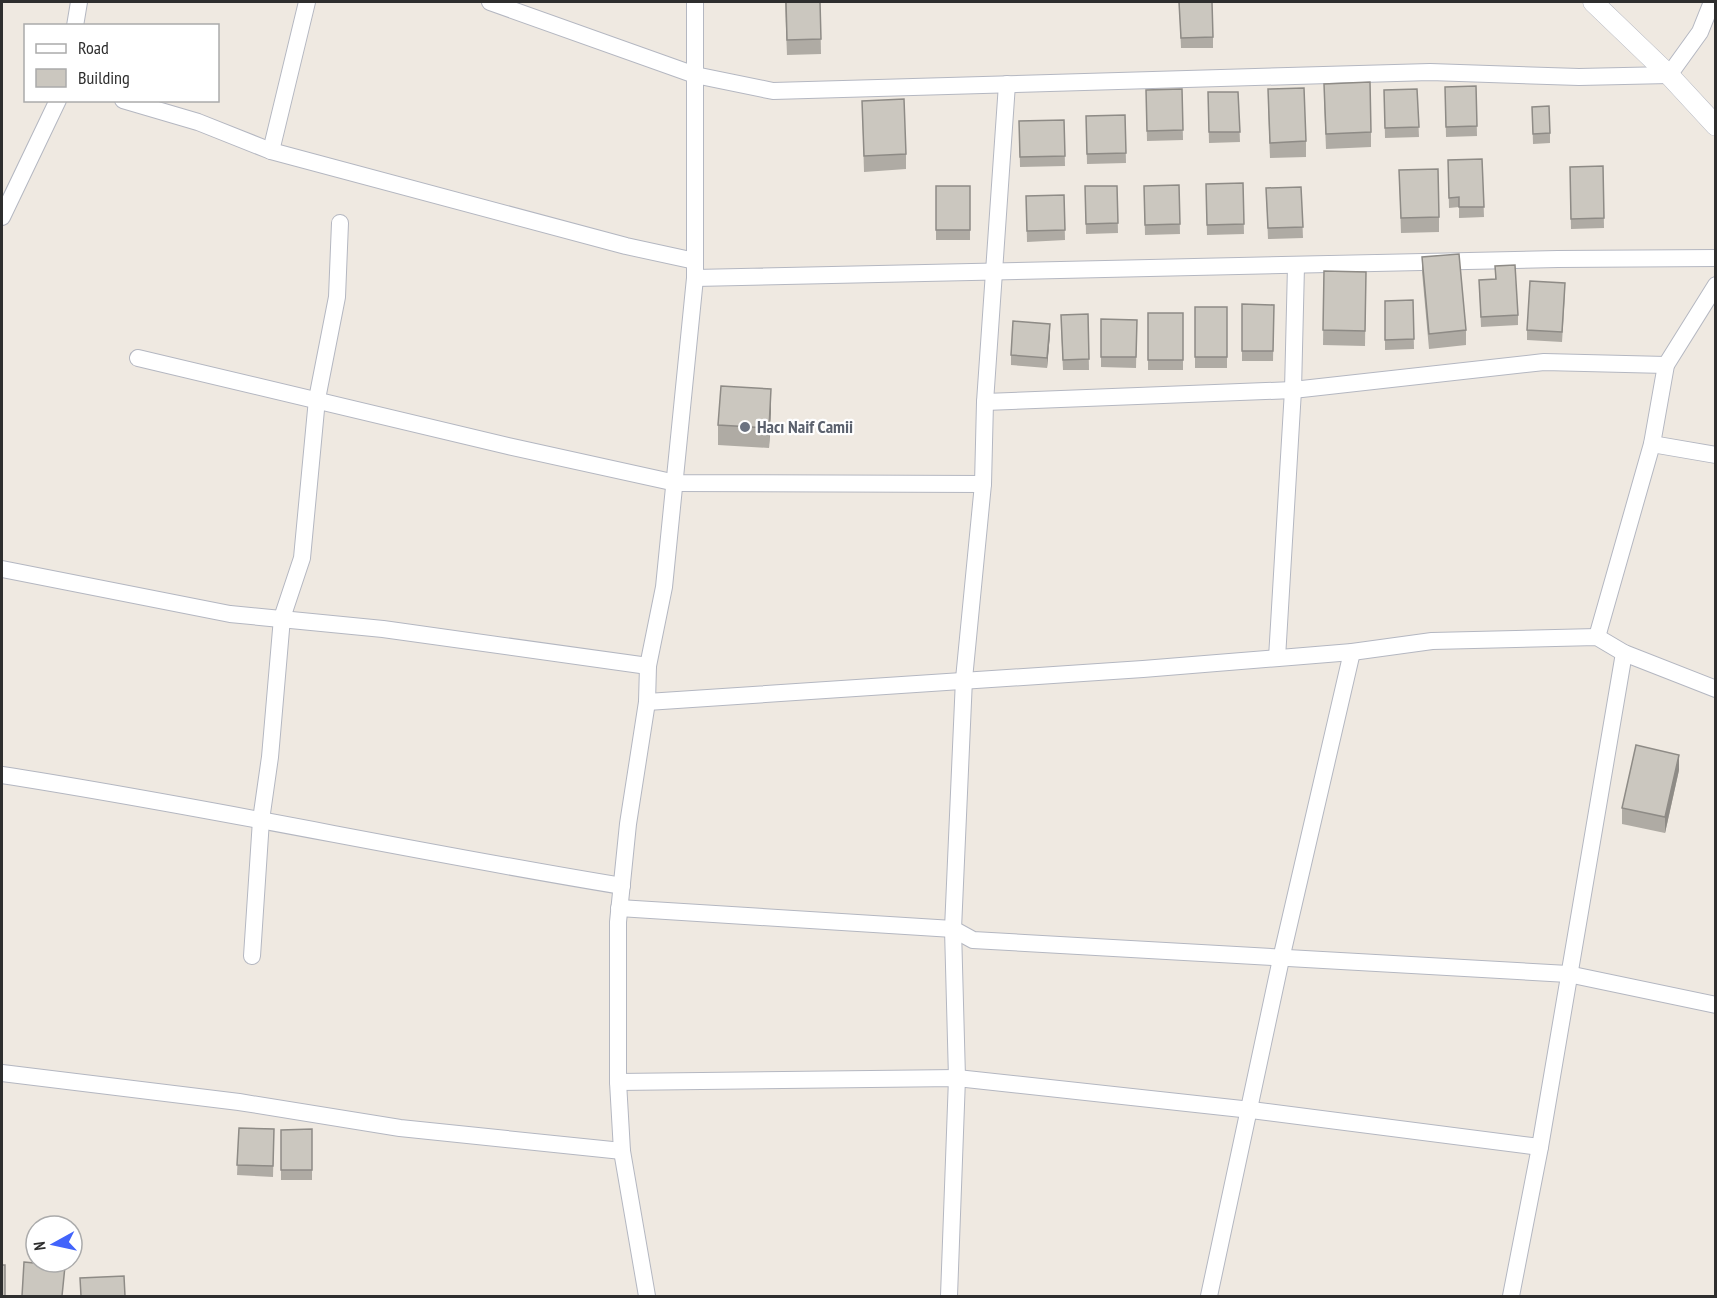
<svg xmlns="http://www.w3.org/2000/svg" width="1717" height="1298" viewBox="0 0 1717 1298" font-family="'PT Sans Narrow',sans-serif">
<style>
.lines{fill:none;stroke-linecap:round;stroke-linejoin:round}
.minor-casing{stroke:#b4b7c1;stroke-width:18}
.tertiary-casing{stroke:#b4b7c1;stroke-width:21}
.minor{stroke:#fff;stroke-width:16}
.tertiary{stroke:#fff;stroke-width:20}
.wall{fill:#afaba4}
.shaded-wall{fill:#8e8b86}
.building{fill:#cbc7bf;stroke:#8e8b86;stroke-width:1.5}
.worship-dot{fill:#6b7280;stroke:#fff;stroke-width:2}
.labels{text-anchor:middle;stroke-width:4.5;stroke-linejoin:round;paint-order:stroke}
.worship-label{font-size:18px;font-weight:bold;fill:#5b616d;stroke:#fff;text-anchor:start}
</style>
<rect width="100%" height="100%" fill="#efe9e1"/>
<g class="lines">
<!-- minor casing -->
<g class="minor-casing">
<g id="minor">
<polyline points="490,2 695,75 773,91 1430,72 1579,77 1669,75 1700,32 1712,2"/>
<polyline points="75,26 79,2"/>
<polyline points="123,100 198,122 271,151 626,246 695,261"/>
<polyline points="271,151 307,2"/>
<polyline points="2,217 58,100"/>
<polyline points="695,278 1558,259 1716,258"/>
<polyline points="138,358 508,446 676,483 983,484"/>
<polyline points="985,402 1293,390 1544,362 1666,365"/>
<polyline points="1652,444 1716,455"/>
<polyline points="2,569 230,614 383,629 648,666"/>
<polyline points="1597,637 1652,444 1666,365 1716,285"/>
<polyline points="1277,658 1293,390 1296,266"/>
<polyline points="647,702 1143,669 1352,652 1432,641 1597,637 1624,653 1716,689"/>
<path d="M2 775C209 807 414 852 622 886"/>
<polyline points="619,908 953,929 973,940 1568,974 1716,1005"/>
<polyline points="252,956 261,820 270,757 282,618 302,558 317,399 337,297 340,223"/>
<polyline points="2,1073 239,1102 400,1128 622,1151"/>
<polyline points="618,1082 957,1078 1251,1110 1540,1147"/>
<polyline points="647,1296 622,1151 618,1082 618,922 628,824 647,702 648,666 664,587 695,278 695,2"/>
<polyline points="949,1296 957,1078 953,929 964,679 983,484 985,402 1007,84"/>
<polyline points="1209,1296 1281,959 1352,652"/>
<polyline points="1511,1296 1540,1147 1624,653"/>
</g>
</g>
<!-- tertiary casing -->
<g class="tertiary-casing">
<polyline id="tertiary" points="1593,2 1669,75 1716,126"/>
</g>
<!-- minor -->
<use href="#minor" class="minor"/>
<!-- tertiary -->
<use href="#tertiary" class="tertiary"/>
</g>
<!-- wall -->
<g class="wall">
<polygon points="785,2 820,2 821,54 787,55"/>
<polygon points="1179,2 1213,37 1213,48 1181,48"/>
<polygon points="1476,86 1477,136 1446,137 1445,87"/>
<polygon points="1182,89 1183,140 1147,141 1146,90"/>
<polygon points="1417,89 1419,137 1385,138 1384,90"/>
<polygon points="1208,92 1238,92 1240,142 1209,143"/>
<polygon points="1324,99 1371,132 1371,147 1326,149"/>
<polygon points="862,101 906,154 906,169 864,172"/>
<polygon points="1268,104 1306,141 1306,157 1270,158"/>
<polygon points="1532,107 1550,133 1550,143 1533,144"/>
<polygon points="1125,115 1126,163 1087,164 1086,116"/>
<polygon points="1064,120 1065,166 1020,167 1019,121"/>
<polygon points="1482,159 1484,217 1459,218 1459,207 1449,208 1448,160"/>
<polygon points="1603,166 1604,228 1571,229 1570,167"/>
<polygon points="1399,170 1439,217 1439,232 1401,233"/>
<polygon points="1243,183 1244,234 1207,235 1206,184"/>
<polygon points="1179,185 1180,234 1145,235 1144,186"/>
<rect x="936" y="186" width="34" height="54"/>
<polygon points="1085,186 1117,186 1118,233 1086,234"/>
<polygon points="1301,187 1303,238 1268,239 1266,188"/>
<polygon points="1064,195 1065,240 1027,242 1026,196"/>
<polygon points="1422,257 1466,330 1466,345 1429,349 1422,272"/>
<polygon points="1495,266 1518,315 1518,325 1481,327 1479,280 1495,279"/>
<polygon points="1324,271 1366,272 1365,346 1323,345"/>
<polygon points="1565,293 1562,342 1527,340 1527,330"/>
<polygon points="1413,300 1414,349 1385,350 1385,301"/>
<polygon points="1242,304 1274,305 1273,361 1242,361"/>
<rect x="1195" y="307" width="32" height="61"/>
<rect x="1148" y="313" width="35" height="57"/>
<polygon points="1088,314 1089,370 1063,370 1061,325"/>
<polygon points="1101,319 1137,320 1136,368 1101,367"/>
<polygon points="1050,334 1047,368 1011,365 1011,355"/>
<polygon points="771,409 769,448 718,445 718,425"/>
<polygon points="1679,770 1665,833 1622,824 1622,808"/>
<polygon points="239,1128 274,1129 273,1177 237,1175"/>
<polygon points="312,1129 312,1180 281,1180 281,1130"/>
</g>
<!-- shaded-wall -->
<g class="shaded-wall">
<polygon points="1050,324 1050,334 1047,368 1047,358"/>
<polygon points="771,389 771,409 769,448 769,428"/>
<polygon points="1679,755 1679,770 1665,833 1665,817"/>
</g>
<!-- building -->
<g class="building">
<polygon points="786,2 820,2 821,39 787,40"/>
<polygon points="1179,2 1212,2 1213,37 1181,38"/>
<polygon points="1370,82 1371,132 1326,134 1324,84"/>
<polygon points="1476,86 1477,126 1446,127 1445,87"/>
<polygon points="1304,88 1306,141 1270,143 1268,89"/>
<polygon points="1182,89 1183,130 1147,131 1146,90"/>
<polygon points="1417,89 1419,127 1385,128 1384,90"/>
<polygon points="1208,92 1238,92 1240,132 1209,132"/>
<polygon points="904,99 906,154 864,156 862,101"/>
<polygon points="1549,106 1550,133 1533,134 1532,107"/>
<polygon points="1125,115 1126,153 1087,154 1086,116"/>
<polygon points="1064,120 1065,156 1020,157 1019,121"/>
<polygon points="1482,159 1484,207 1459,207 1459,197 1449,198 1448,160"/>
<polygon points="1603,166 1604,218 1571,219 1570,167"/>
<polygon points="1438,169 1439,217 1401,218 1399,170"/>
<polygon points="1243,183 1244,224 1207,225 1206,184"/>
<polygon points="1179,185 1180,224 1145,225 1144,186"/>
<rect x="936" y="186" width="34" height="44"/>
<polygon points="1085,186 1117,186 1118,223 1086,224"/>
<polygon points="1301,187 1303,227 1268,228 1266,188"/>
<polygon points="1064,195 1065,230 1027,231 1026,196"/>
<polygon points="1459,254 1466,330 1429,334 1422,257"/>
<polygon points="1515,265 1518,315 1481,317 1479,280 1496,279 1495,266"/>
<polygon points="1324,271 1366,272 1365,331 1323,330"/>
<polygon points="1530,281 1565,283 1562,332 1527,330"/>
<polygon points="1413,300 1414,339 1385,340 1385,301"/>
<polygon points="1242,304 1274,305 1273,351 1242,351"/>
<rect x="1195" y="307" width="32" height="50"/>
<rect x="1148" y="313" width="35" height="47"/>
<polygon points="1088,314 1089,359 1063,360 1061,315"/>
<polygon points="1101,319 1137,320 1136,357 1101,357"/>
<polygon points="1013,321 1050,324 1047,358 1011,355"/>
<polygon points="721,386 771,389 769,428 718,425"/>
<polygon points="1636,745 1679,755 1665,817 1622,808"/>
<polygon points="239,1128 274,1129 273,1166 237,1165"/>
<polygon points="312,1129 312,1170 281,1170 281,1130"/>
<polygon points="24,1262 65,1266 62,1296 22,1296"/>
<rect x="2" y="1265" width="3" height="31"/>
<polygon points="124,1276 125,1296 81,1296 80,1278"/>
</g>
<!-- markers -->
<circle class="worship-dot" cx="745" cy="427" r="6"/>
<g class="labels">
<!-- worship labels -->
<g class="worship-label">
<text x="757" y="433">Hacı Naif Camii</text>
</g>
</g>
<!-- border -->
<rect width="1717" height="1298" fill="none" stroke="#2e2e2e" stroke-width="6"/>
<!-- legend -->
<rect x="24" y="24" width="195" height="78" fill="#ffffff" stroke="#ababab" stroke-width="1.5"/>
<rect x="36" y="44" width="30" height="9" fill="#ffffff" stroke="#ababab" stroke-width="1.5"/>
<text x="78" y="54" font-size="18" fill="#2e2e2e">Road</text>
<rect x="36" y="69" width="30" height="18" fill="#cbc7bf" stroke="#ababab" stroke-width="1.5"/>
<text x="78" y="84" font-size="18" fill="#2e2e2e">Building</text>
<!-- north arrow -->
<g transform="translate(54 1244) rotate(262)"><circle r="28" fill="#ffffff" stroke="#ababab" stroke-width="1.5"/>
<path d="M0-4.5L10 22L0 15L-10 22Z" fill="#4264fb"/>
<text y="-9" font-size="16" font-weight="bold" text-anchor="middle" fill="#2e2e2e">N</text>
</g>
</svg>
